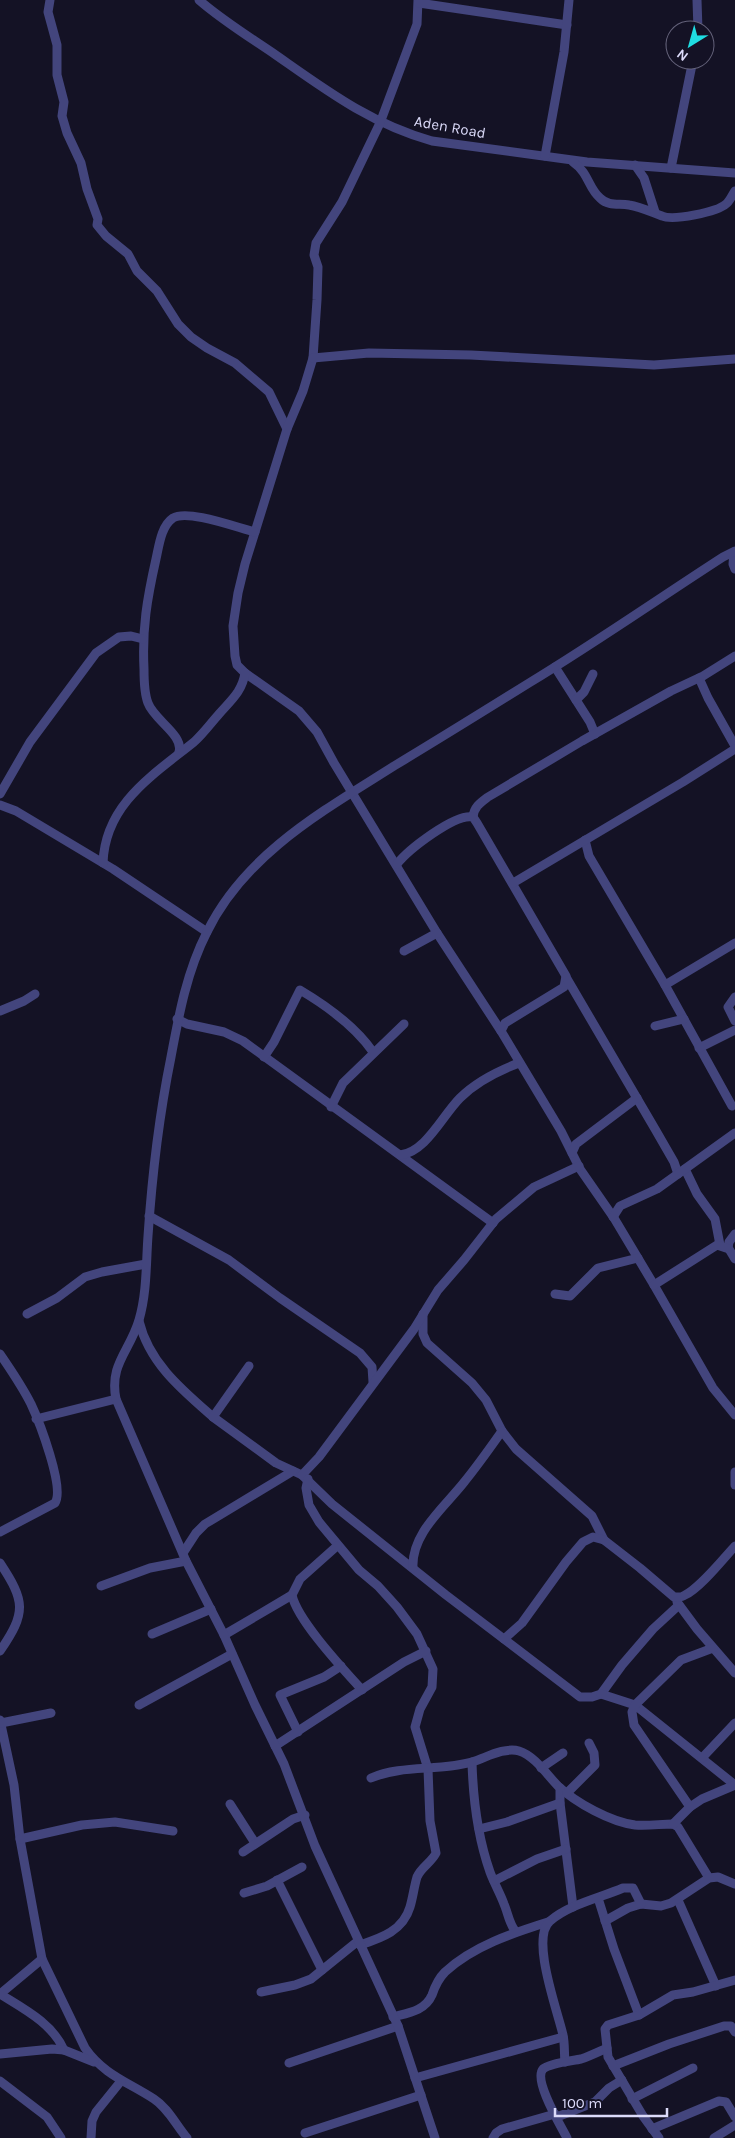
<svg xmlns="http://www.w3.org/2000/svg" width="735" height="2138" viewBox="0 0 735 2138" font-family="Karla,sans-serif">
<style>
.lines{fill:none;stroke-linecap:round;stroke-linejoin:round}
.minor{stroke:#43457d;stroke-width:9}
.labels{text-anchor:middle;stroke-width:4;stroke-linejoin:round;paint-order:stroke}
.street-label{font-size:15px;fill:#dcdbfa;stroke:#141225}
</style>
<rect width="100%" height="100%" fill="#141225"/>
<g class="lines">
<!-- minor -->
<g class="minor">
<polyline points="50,0 48,12 57,45 57,75 64,102 62,116 67,133 81,163 87,189 98,219 97,225 106,236 128,254 137,271 157,291 178,324 191,337 207,348 235,363 269,392 287,429"/>
<path d="M199 0C222 20 248 36 273 53 326 90 369 123 432 141L587 162 735 173"/>
<polyline points="418,0 417,24 380,123 342,202 316,243 314,255 318,267 317,300 313,358 303,391 287,429 245,564 238,593 233,626 235,656 237,665 245,673 299,711 317,732 334,763 437,933 501,1031 561,1131 580,1169 614,1218 654,1285 713,1388 735,1415"/>
<polyline points="697,0 698,30"/>
<polyline points="419,3 567,25"/>
<polyline points="545,156 564,52 569,0"/>
<path d="M573 162C589 173 588 188 600 198 609 207 619 203 629 205 641 207 651 212 662 216 673 221 717 212 726 204 730 201 732 195 735 191"/>
<polyline points="635,165 644,178 655,212"/>
<polyline points="671,168 693,60"/>
<polyline points="313,358 369,353 471,355 654,365 735,359"/>
<polyline points="734,552 733,564 735,569"/>
<polyline points="555,667 590,722 595,734"/>
<polyline points="699,678 708,698 735,746"/>
<polyline points="576,700 584,692 593,674"/>
<path d="M179 752C184 735 154 720 148 703 144 693 144 680 144 669 142 628 147 599 156 559 159 546 161 526 173 518 188 509 238 528 255 532"/>
<polyline points="0,794 30,742 96,653 119,637 131,636 143,639"/>
<polyline points="0,805 16,811 113,869 207,932"/>
<path d="M473 817C474 807 480 803 488 797L582 741 671 691 703 676 735 656"/>
<polyline points="585,840 589,856 665,985 732,1106"/>
<path d="M103 863C105 804 153 775 194 742 203 734 211 723 219 714 231 700 242 692 245 673"/>
<path d="M397 864C408 850 455 813 473 817L477 823 566 976 564 987 505 1023 501 1031"/>
<polyline points="513,883 683,782 735,749"/>
<polyline points="404,951 437,933"/>
<polyline points="566,977 655,1129 674,1162 678,1174"/>
<polyline points="665,985 735,943"/>
<polyline points="735,997 728,1007 735,1021"/>
<polyline points="0,1011 24,1001 35,994"/>
<polyline points="177,1019 187,1024 224,1032 243,1041 493,1223"/>
<polyline points="655,1026 684,1019"/>
<polyline points="699,1048 735,1030"/>
<path d="M264 1057 274 1042 300 990C327 1006 355 1026 373 1052"/>
<polyline points="331,1107 343,1083 404,1024"/>
<polyline points="572,1153 576,1144 637,1098"/>
<path d="M400 1155C426 1152 442 1116 460 1098 476 1082 498 1071 519 1063"/>
<polyline points="685,1169 697,1194 715,1219 720,1245"/>
<polyline points="149,1216 229,1260 280,1298 360,1353 372,1367 373,1382"/>
<polyline points="613,1217 620,1206 657,1189 735,1133"/>
<polyline points="728,1248 729,1242 735,1234"/>
<polyline points="654,1285 717,1245 729,1249 735,1259"/>
<polyline points="555,1294 570,1296 598,1268 638,1258"/>
<polyline points="27,1314 57,1298 85,1277 102,1272 146,1264"/>
<polyline points="423,1314 423,1334 427,1343 472,1383 486,1400 502,1431 516,1449 592,1516 604,1540"/>
<path d="M139 1321C149 1363 182 1390 213 1417"/>
<path d="M0 1354C11 1370 22 1386 31 1404 39 1421 65 1488 55 1503L0 1532"/>
<polyline points="249,1366 213,1417 276,1463 302,1475 332,1504 446,1595 580,1697 592,1697 601,1694 622,1665 653,1629 679,1605"/>
<polyline points="36,1419 116,1399"/>
<polyline points="735,1472 735,1485"/>
<polyline points="302,1475 319,1457 414,1329 438,1290 464,1260 496,1219 534,1187 579,1166"/>
<path d="M308 1479 306 1488 309 1505 319 1522 359 1570 378 1586 397 1607 417 1634 433 1669 432 1687 420 1709 415 1727 428 1769 430 1821 436 1853C432 1862 421 1867 417 1877 414 1887 413 1897 410 1907 403 1931 381 1938 360 1945"/>
<path d="M337 1546 300 1579 292 1595C297 1620 344 1670 362 1690"/>
<polyline points="183,1553 196,1533 205,1524 293,1471"/>
<path d="M0 1563C25 1601 27 1612 0 1651"/>
<path d="M413 1568C411 1533 445 1507 465 1481 478 1465 490 1448 502 1431"/>
<polyline points="101,1586 150,1568 186,1561"/>
<polyline points="677,1602 697,1629 735,1673"/>
<polyline points="152,1634 211,1609"/>
<polyline points="224,1635 292,1595"/>
<path d="M504 1639 522 1623 566 1562 583 1542 593 1537 604 1540 640 1568 674 1597C678 1597 681 1598 685 1595 700 1588 723 1559 735 1546"/>
<polyline points="601,1694 635,1705 735,1785"/>
<polyline points="139,1705 232,1654"/>
<path d="M0 1720 14 1785 20 1839 42 1959 85 2048C104 2075 128 2082 154 2099 168 2108 176 2125 187 2138"/>
<polyline points="1,1723 51,1713"/>
<polyline points="298,1732 280,1695 324,1677 341,1666"/>
<polyline points="275,1746 404,1662 426,1651"/>
<polyline points="702,1758 735,1723"/>
<path d="M472 1762C473 1798 478 1838 490 1872 494 1883 500 1893 504 1904 508 1913 509 1924 516 1932"/>
<polyline points="541,1768 563,1753"/>
<path d="M371 1778C403 1764 441 1772 475 1761 487 1757 505 1747 519 1751 535 1756 547 1775 558 1786 576 1803 611 1822 635 1825 648 1826 661 1824 673 1824L678 1827 709 1878"/>
<polyline points="560,1788 560,1803 573,1907"/>
<polyline points="567,1793 595,1765 594,1753 589,1743"/>
<polyline points="230,1804 255,1843"/>
<polyline points="690,1807 634,1725 632,1712 635,1705 681,1660 713,1648"/>
<polyline points="673,1824 690,1807 702,1799 735,1785"/>
<polyline points="479,1829 507,1822 560,1803"/>
<polyline points="20,1839 82,1825 115,1822 173,1831"/>
<polyline points="243,1852 293,1819 305,1815"/>
<polyline points="277,1880 322,1970"/>
<polyline points="494,1881 537,1859 566,1849"/>
<polyline points="244,1893 267,1886 302,1867"/>
<polyline points="598,1898 614,1949 639,2015"/>
<polyline points="678,1900 716,1986"/>
<polyline points="605,1921 628,1908 641,1904 661,1906 671,1903 709,1878 718,1877 735,1884"/>
<path d="M42 1959 0 1994C24 2009 52 2023 64 2050"/>
<polyline points="261,1992 295,1985 311,1979 358,1941"/>
<path d="M393 2017C408 2013 425 2011 432 1995 435 1986 438 1979 445 1972 473 1946 513 1933 548 1922"/>
<polyline points="0,2054 52,2049 64,2050 94,2062"/>
<path d="M565 2062C564 2053 565 2044 563 2035 558 2012 530 1938 550 1921 570 1904 600 1898 623 1888H633L641 1904"/>
<polyline points="289,2063 398,2026"/>
<polyline points="613,2066 669,2044 724,2026 731,2026 735,2032"/>
<polyline points="415,2078 563,2037"/>
<polyline points="0,2081 47,2117 61,2138"/>
<polyline points="632,2099 693,2068"/>
<polyline points="557,2117 595,2102 609,2088 622,2080"/>
<polyline points="652,2129 719,2101 726,2102 735,2117"/>
<polyline points="305,2133 421,2095"/>
<polyline points="91,2138 92,2121 96,2112 121,2081"/>
<path d="M435 2138 398 2026 315 1846 284 1764 255 1705 224 1635 186 1561 116 1399C109 1364 130 1351 139 1320 147 1293 146 1263 148 1236 152 1176 159 1116 171 1057 179 1014 187 971 207 932 245 854 323 811 394 766 439 739 484 711 529 683 595 643 658 599 723 557L735 551"/>
<polyline points="493,2138 496,2133 502,2129 555,2114"/>
<path d="M567 2138C561 2126 533 2080 543 2069 550 2063 572 2061 581 2059 590 2056 598 2052 607 2048"/>
<polyline points="659,2138 643,2116 608,2057 605,2029 608,2025 639,2015 673,1995 693,1992 735,1980"/>
<polyline points="714,2138 735,2125"/>
</g>
</g>
<g class="labels">
<!-- street labels -->
<g class="street-label">
<text transform="translate(450 127) rotate(10)" y="5">Aden Road</text>
</g>
</g>
<!-- north arrow -->
<g transform="translate(690 45) rotate(217)"><circle r="24" fill="#141225" stroke="#64627a"/>
<path d="M0-4L9 19L0 12L-9 19Z" fill="#1fdde2"/>
<text y="-8" font-size="14" font-weight="bold" text-anchor="middle" fill="#dcdbfa">N</text>
</g>
<!-- scale -->
<path d="M555 2108v8h112v-8" fill="none" stroke="#dcdbfa" stroke-width="2.5"/>
<text x="562" y="2108" font-size="15" fill="#dcdbfa" stroke="#141225" stroke-width="4" paint-order="stroke">100 m</text>
</svg>
